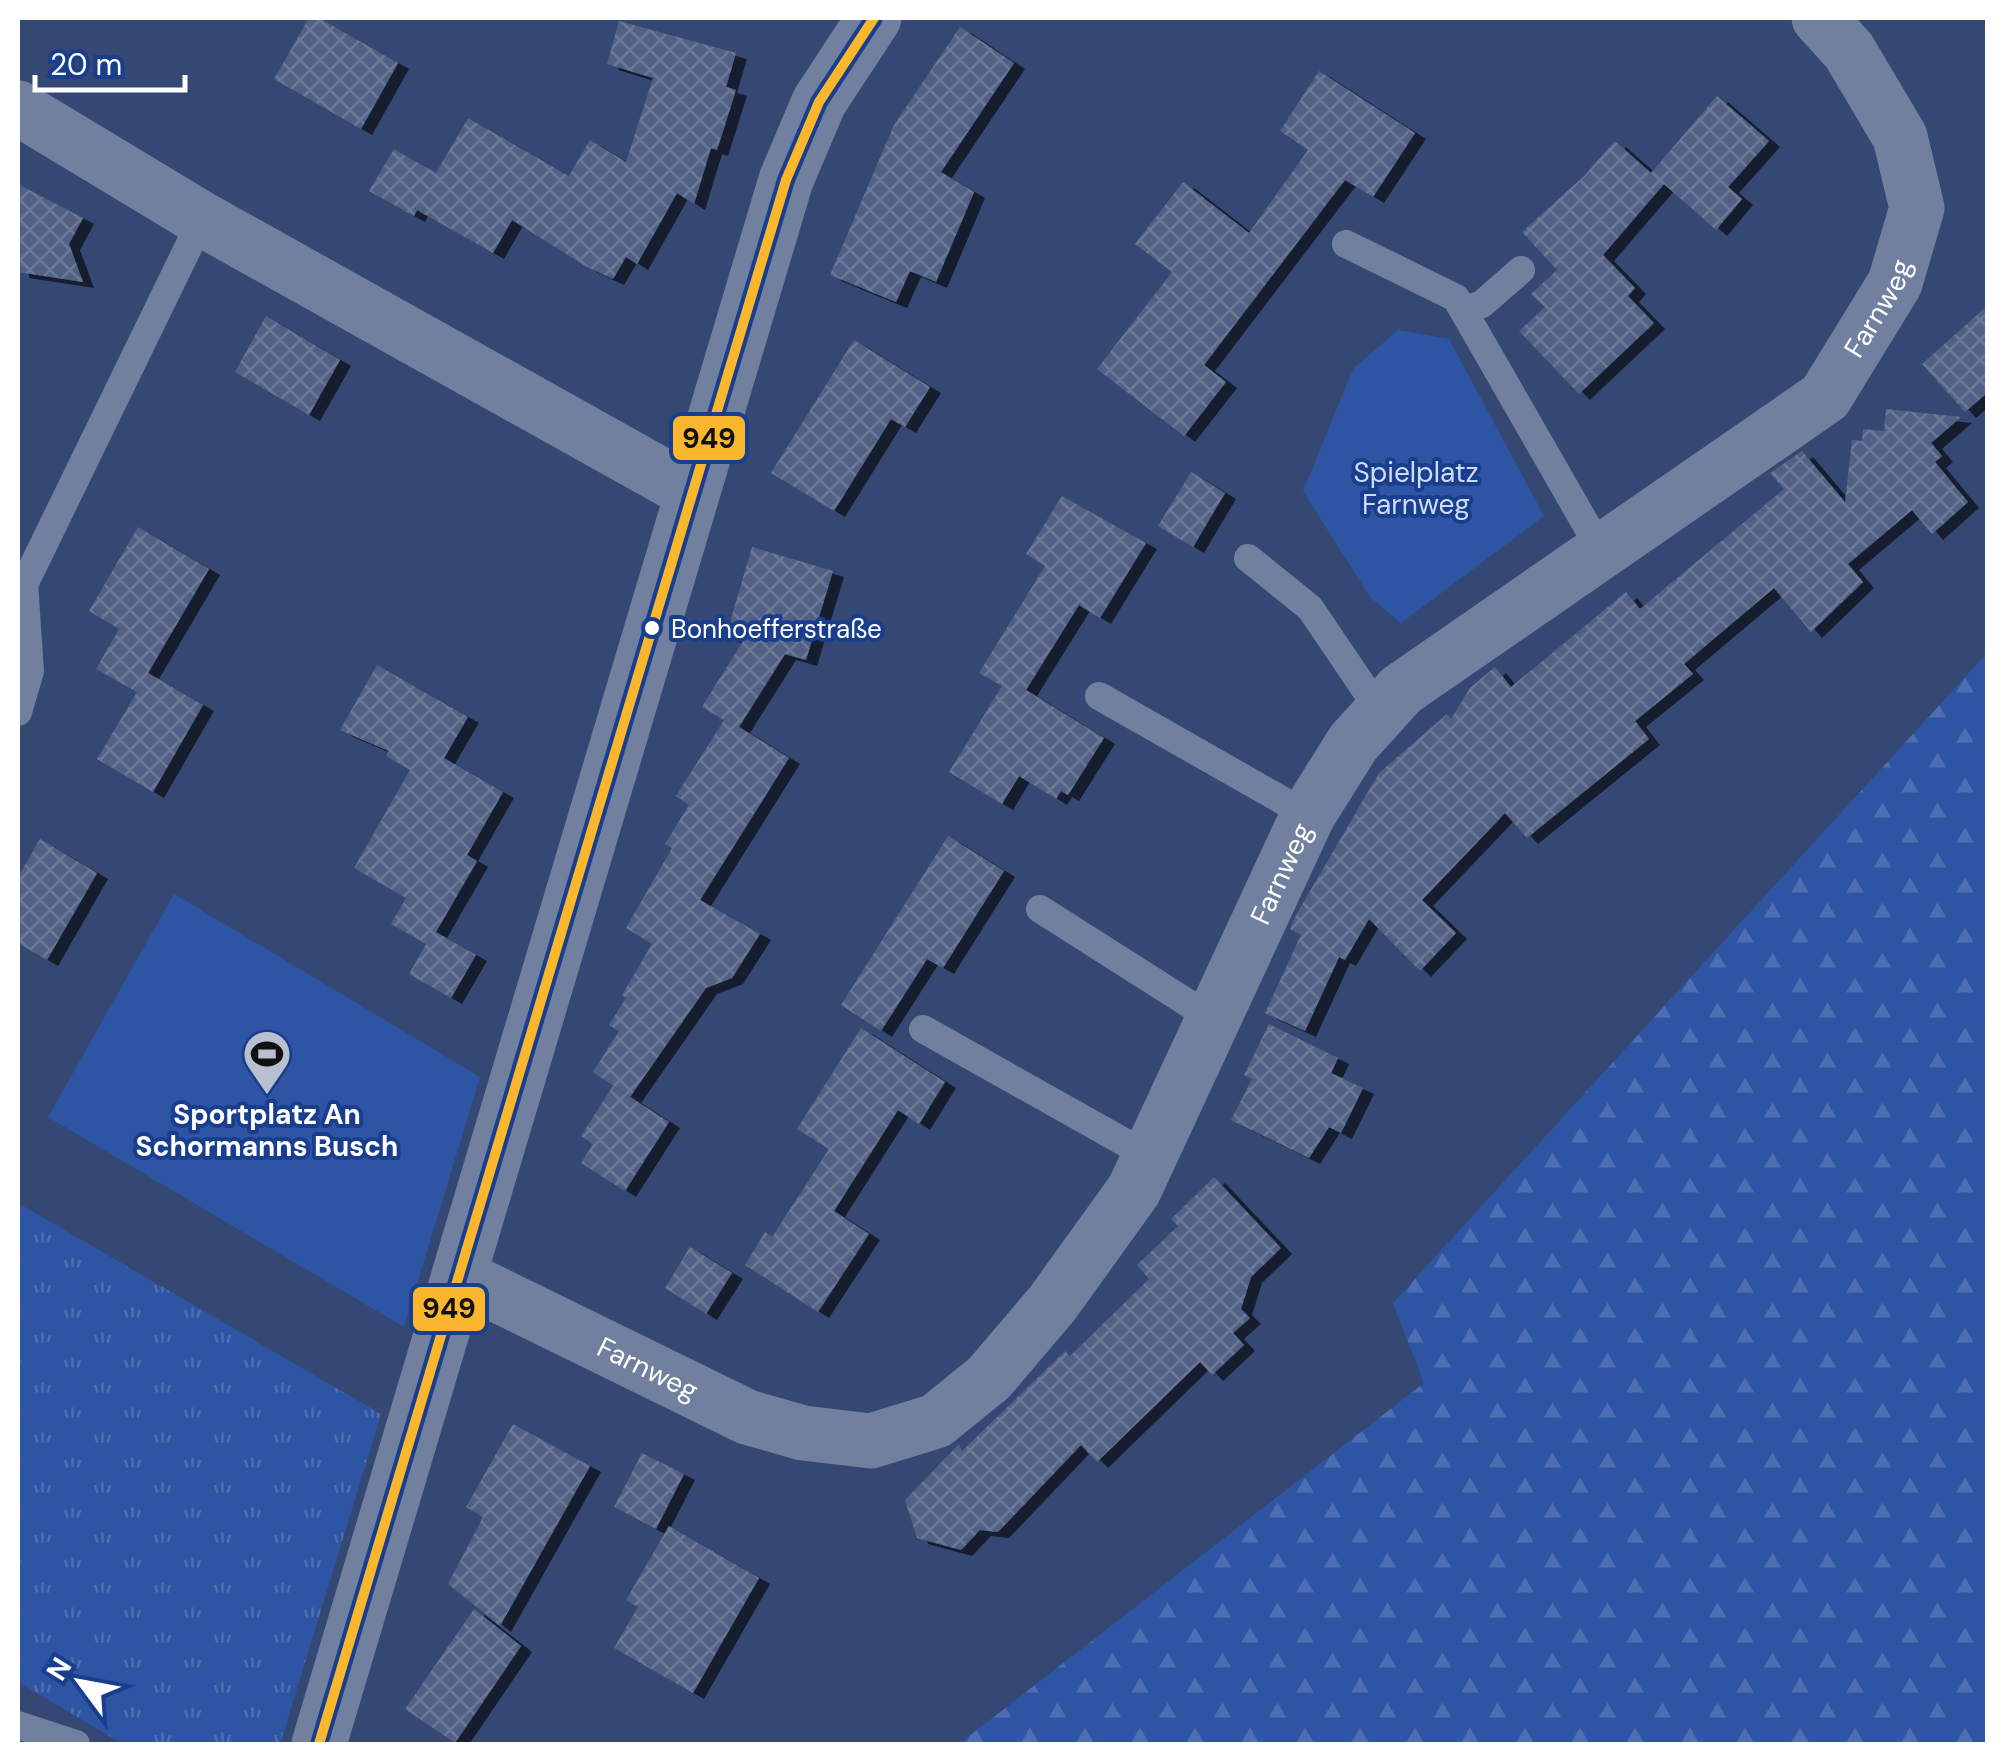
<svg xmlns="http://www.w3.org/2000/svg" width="2005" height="1762" viewBox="0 0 2005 1762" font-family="'DM Sans',sans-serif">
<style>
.grass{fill:url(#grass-tufts)}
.forest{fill:url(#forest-firs)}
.park{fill:#2e55a4}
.building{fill:url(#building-cross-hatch);filter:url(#shadow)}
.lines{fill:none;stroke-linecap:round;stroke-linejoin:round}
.lane{stroke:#71809f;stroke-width:28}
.street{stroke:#71809f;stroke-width:55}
.bus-1-casing{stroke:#1a3e8e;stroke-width:18}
.bus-1{stroke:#fab62d;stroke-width:10}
.bus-dot{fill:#fff;stroke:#1a3e8e;stroke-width:4}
.labels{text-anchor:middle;stroke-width:8;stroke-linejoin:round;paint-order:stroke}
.bus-label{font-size:26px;fill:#fff;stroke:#1a3e8e;text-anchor:start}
.street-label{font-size:28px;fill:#fff;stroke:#1a3e8e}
.park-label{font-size:28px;fill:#cedcfa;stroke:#1a3e8e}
.poi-label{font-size:28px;font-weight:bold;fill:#fff;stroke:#1a3e8e}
.line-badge{stroke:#1a3e8e;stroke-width:4}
.pale-badge-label{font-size:28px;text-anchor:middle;font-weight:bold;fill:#111}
</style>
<defs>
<pattern id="grass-tufts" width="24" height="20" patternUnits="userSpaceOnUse" patternTransform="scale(2.5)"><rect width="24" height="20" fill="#2e55a4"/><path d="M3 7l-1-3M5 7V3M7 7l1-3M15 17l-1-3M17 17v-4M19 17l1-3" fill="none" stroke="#4d6eb2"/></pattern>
<pattern id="forest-firs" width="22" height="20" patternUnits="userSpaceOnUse" patternTransform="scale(2.5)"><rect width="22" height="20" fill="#2e55a4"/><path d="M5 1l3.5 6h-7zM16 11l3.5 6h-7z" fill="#4d6eb2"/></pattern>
<pattern id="building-cross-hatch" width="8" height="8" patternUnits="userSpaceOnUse" patternTransform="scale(2.5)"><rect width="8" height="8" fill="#516184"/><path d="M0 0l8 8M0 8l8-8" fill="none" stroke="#6b7996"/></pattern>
<filter id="shadow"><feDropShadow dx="11" dy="6" stdDeviation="0" flood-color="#0009"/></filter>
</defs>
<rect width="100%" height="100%" fill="#354873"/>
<!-- grass -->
<polygon class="grass" points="18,1203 381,1414 280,1744 123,1744 18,1682"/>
<!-- forest -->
<polygon class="forest" points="1987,653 1987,1744 959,1744 1424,1383 1393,1303"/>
<!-- park -->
<g class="park">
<polygon points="1398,330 1449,339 1544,516 1401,623 1370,597 1303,491 1353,369"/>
<polygon points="174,894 480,1077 404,1327 48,1117"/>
</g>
<!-- building -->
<g class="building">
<polygon points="309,18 319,18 398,63 361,129 274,79"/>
<polygon points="619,21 736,53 726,87 736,90 717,150 711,148 694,204 677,193 637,264 626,257 613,279 587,267 512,220 493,253 417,210 414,216 369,191 394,149 436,173 468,118 569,176 590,140 626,162 653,78 607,64"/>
<polygon points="960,27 1014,63 941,172 974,192 936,282 910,271 896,302 830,275 894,125"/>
<polygon points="1319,71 1415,133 1373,197 1345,180 1204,365 1226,382 1184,436 1097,369 1172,272 1135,244 1183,182 1249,233 1308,150 1280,131"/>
<polygon points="1717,96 1769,141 1728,187 1742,199 1716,230 1664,184 1603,255 1635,288 1628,296 1654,323 1579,394 1519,331 1545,307 1531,294 1557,270 1522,232 1584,176 1615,141 1651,173"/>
<polygon points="18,184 83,218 69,244 83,282 18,272"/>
<polygon points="1988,305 1988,392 1965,412 1922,364"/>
<polygon points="266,316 340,360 309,415 235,372"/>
<polygon points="854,340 930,387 905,427 891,419 834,511 771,473"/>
<polygon points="1886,409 1961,417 1931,443 1942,456 1935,462 1968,502 1932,534 1912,510 1848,564 1863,582 1811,632 1774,588 1684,664 1693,674 1635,721 1649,739 1527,838 1505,813 1422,900 1456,933 1420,971 1369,919 1345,960 1339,957 1305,1031 1265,1013 1301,935 1290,929 1296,915 1379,773 1447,714 1451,719 1470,688 1495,667 1511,687 1626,592 1640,609 1784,489 1770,473 1802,451 1845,502 1852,440 1862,441 1863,429 1884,431"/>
<polygon points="1191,472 1225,493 1193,547 1158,526"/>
<polygon points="1062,496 1146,543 1100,618 1079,605 1026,690 1104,738 1068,795 1061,791 1056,799 1019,776 1002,804 949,772 1002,686 979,673 1045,566 1026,554"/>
<polygon points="138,527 209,569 148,673 203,705 153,792 97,759 137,692 96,669 119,629 89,611"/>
<polygon points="752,547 833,571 806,660 785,654 739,727 789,758 700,900 760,934 732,978 706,988 630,1097 593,1072 619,1031 609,1025 626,998 622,995 652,944 626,928 672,848 665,844 689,805 676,796 724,720 702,707 743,641 726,636"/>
<polygon points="377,665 468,717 444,758 503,792 467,855 477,861 436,932 476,955 451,998 409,974 426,944 391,924 406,898 354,868 410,770 386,756 389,751 340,730"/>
<polygon points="948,836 1004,871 943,968 927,959 881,1031 841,1005"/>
<polygon points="40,839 97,873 47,960 18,943 18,877"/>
<polygon points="1269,1024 1338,1058 1331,1073 1363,1088 1341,1133 1329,1127 1309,1158 1231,1120 1252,1079 1244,1075"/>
<polygon points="861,1028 945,1082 919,1124 898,1110 834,1211 869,1234 818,1312 745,1265 765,1232 772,1237 829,1149 797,1129"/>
<polygon points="613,1086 669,1122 625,1191 581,1163 593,1144 581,1136"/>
<polygon points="1214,1177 1281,1248 1251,1277 1241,1309 1250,1318 1233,1333 1244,1345 1212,1375 1200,1362 1097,1462 1081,1445 998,1532 980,1530 961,1550 917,1538 905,1500 959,1444 962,1451 1065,1351 1070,1356 1149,1279 1137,1265 1178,1226 1171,1219"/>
<polygon points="690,1247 732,1273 706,1314 665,1288"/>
<polygon points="513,1424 590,1466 500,1626 448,1584 483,1517 466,1507"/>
<polygon points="642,1453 684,1474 656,1529 614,1507"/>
<polygon points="669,1526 759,1578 693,1693 614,1648 638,1607 626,1600"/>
<polygon points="474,1609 521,1646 455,1743 405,1709"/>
</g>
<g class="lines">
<!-- lane -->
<g class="lane">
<polyline points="1346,244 1456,298 1603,554"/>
<polyline points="1464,311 1482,304 1521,270"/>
<polyline points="1248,558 1310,608 1381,713"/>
<polyline points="18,597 202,219"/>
<polyline points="1099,696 1308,815"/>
<polyline points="18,712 30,671 24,583"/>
<polyline points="1040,909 1213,1019"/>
<polyline points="923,1029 1149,1156"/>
<polyline points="18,1725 76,1744"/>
</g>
<!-- street -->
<g class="street">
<polyline points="18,108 202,219 691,492"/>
<path id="s1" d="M461 1277 747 1417 803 1433 871 1441 936 1421 989 1378 1052 1304 1134 1190 1308 815 1353 743 1401 690 1825 397 1895 283 1917 208 1900 137 1849 51 1819 18"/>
<polyline points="319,1744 786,180 819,102 874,18"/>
</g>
<!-- bus-1 casing -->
<g class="bus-1-casing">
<polyline id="bus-1" points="319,1744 786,180 819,102 874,18"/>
</g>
<!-- bus-1 -->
<use href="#bus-1" class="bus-1"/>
</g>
<!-- icons -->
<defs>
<g id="stadium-pin" transform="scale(2.5)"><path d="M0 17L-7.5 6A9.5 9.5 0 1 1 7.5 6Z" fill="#b8bfce" stroke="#1a3e8e"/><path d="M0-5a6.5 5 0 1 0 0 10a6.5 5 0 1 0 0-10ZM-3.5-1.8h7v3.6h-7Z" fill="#111"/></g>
</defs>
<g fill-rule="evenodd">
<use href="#stadium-pin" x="267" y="1054"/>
</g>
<!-- markers -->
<circle class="bus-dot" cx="652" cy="628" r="9"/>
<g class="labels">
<!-- bus labels -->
<g class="bus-label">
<text x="671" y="638">Bonhoefferstraße</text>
</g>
<!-- street labels -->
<g class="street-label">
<text dy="10" stroke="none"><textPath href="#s1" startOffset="2008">Farnweg</textPath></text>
<text dy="10" stroke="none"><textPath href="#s1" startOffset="1168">Farnweg</textPath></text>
<text dy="10" stroke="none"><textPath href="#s1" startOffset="208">Farnweg</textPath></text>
</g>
<!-- park labels -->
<g class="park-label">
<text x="1416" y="482">Spielplatz<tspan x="1416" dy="32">Farnweg</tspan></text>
</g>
<!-- poi labels -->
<g class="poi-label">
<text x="267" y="1124">Sportplatz An<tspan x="267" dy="32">Schormanns Busch</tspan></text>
</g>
</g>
<g class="line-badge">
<rect x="671" y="414" width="76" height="48" rx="10" fill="#fab62d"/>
<rect x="411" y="1285" width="76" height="48" rx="10" fill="#fab62d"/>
</g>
<g class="pale-badge-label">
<text x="709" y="448">949</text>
<text x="449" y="1318">949</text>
</g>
<!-- border -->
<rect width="2005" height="1762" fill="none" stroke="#ffffff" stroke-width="40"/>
<!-- north arrow -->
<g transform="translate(80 1682) rotate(302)" stroke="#1a3e8e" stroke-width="8" paint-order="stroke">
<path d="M0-8L18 38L0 25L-18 38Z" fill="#ffffff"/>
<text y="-15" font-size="28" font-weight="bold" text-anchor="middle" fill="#ffffff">N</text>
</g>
<!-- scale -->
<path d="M35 75v15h150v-15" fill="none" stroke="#ffffff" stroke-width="5"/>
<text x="50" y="75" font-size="30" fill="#ffffff" stroke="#1a3e8e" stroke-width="8" paint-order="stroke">20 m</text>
</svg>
